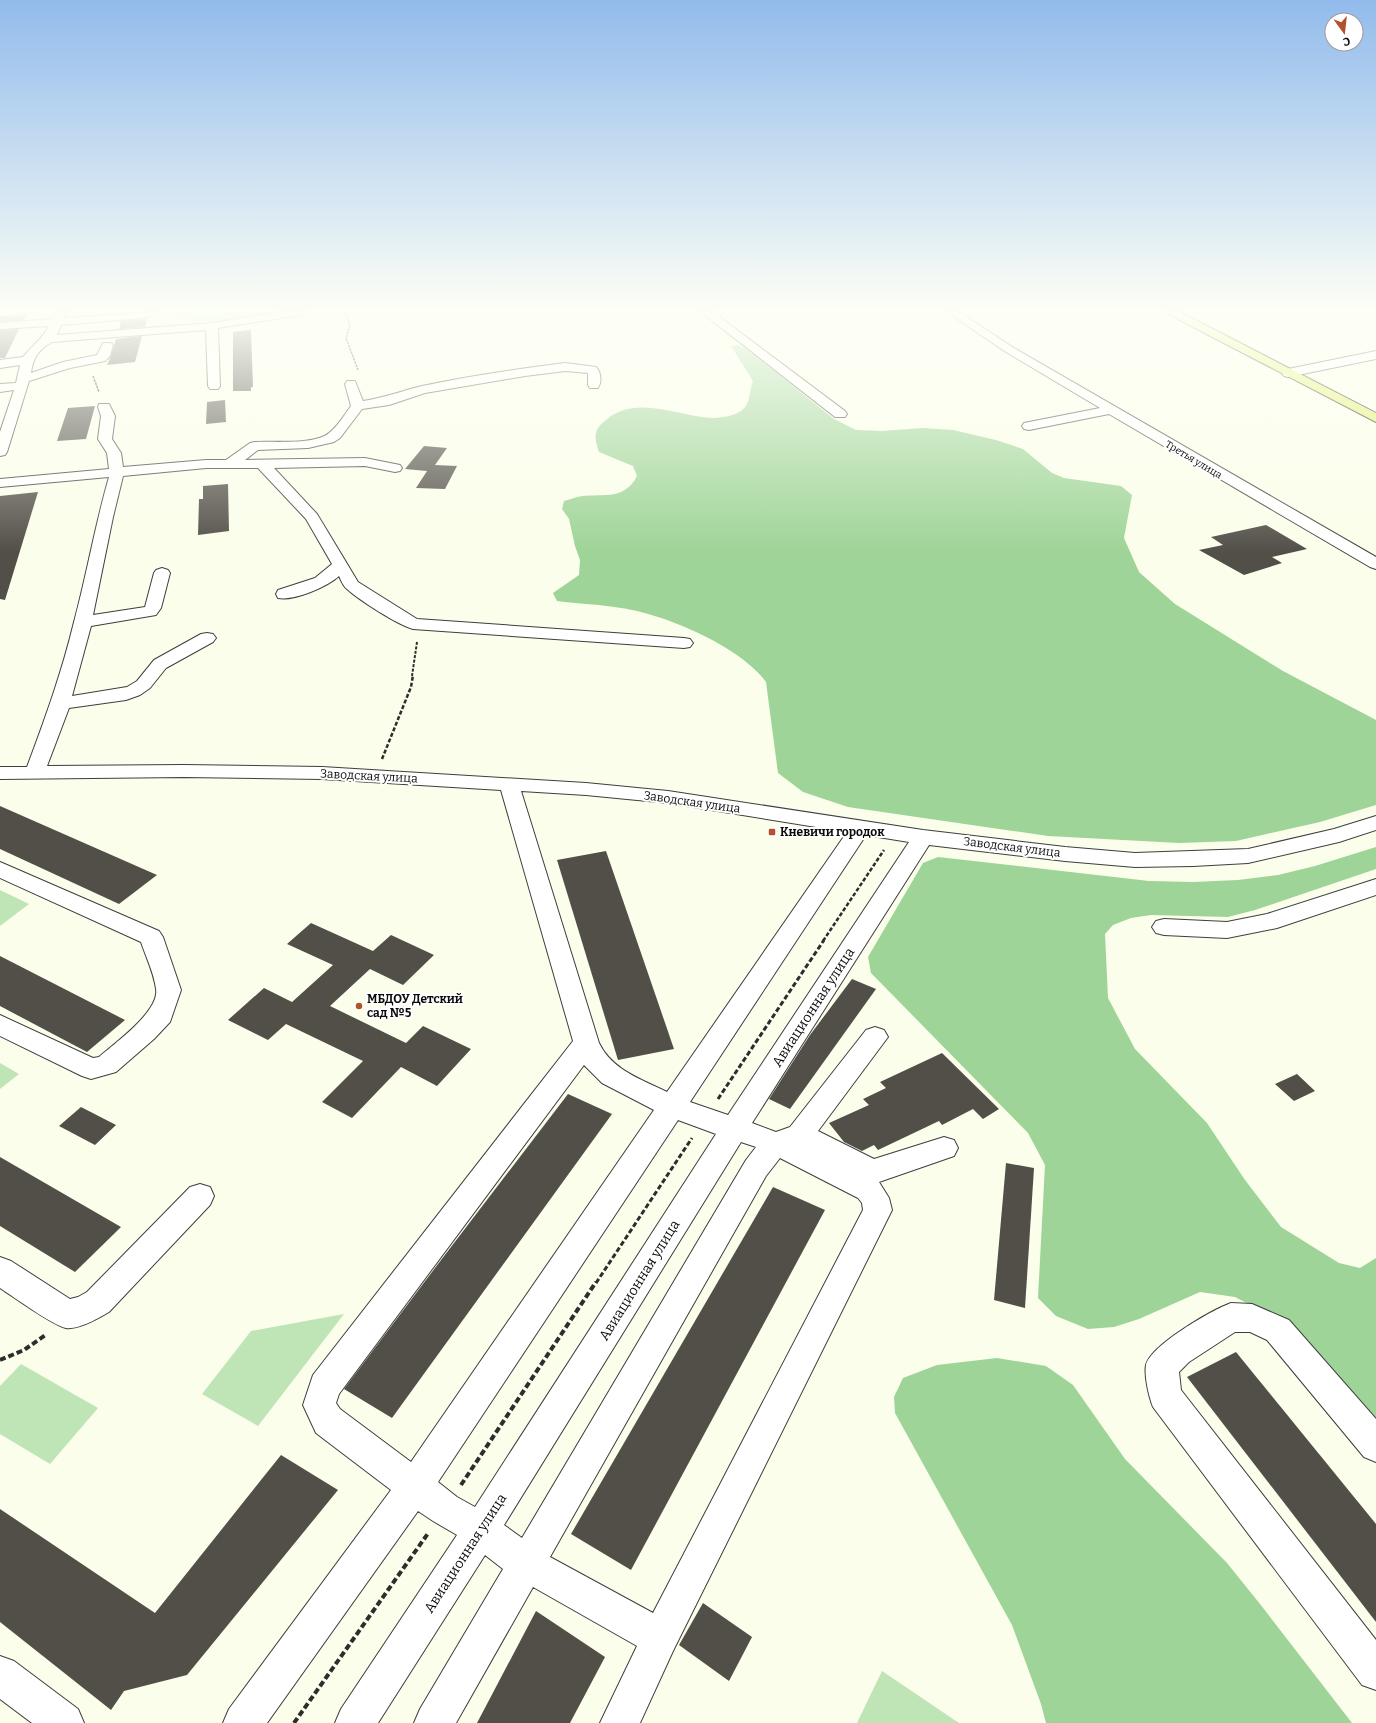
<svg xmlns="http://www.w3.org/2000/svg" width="1376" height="1723" viewBox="0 0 1376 1723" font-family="Bitter,serif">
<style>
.green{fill:#bfe5b7}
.forest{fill:#9ed497}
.building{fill:#524f48}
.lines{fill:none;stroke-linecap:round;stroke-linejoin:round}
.minor-casing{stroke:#3e3e3e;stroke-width:2}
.major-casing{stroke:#1c1c1c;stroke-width:2}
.path-far4{stroke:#2d2d2d;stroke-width:1.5;stroke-dasharray:2.5 1;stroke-linecap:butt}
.path-far3{stroke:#2d2d2d;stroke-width:2;stroke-dasharray:3 1.5;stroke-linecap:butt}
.path-far2{stroke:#2d2d2d;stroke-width:2.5;stroke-dasharray:4 2;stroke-linecap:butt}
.path-far1{stroke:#2d2d2d;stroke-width:3;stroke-dasharray:5 2.5;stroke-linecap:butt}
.path{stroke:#2d2d2d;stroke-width:4;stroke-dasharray:6 3;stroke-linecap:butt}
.minor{fill:#fff;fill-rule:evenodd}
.major{fill:#e3ef68;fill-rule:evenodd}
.poi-dot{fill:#b0522d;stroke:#fff;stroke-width:1.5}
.labels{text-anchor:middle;stroke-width:4;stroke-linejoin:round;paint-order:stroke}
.far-street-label{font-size:10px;fill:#0b0b0b;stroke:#fff}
.street-label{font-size:12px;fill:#0b0b0b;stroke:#fff}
.poi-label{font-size:12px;font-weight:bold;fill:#0b0b0b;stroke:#fff;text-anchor:start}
.near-street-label{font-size:14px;fill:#0b0b0b;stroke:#fff}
</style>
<rect width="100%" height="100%" fill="#fbfeea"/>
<!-- green -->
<g class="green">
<polygon points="0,890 29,904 0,926"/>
<polygon points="0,1063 19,1074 0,1089"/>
<polygon points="344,1314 258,1426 202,1394 251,1331"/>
<polygon points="21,1364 98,1408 50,1464 0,1434 0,1386"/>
<polygon points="882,1671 959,1723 857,1723"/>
</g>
<!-- forest -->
<g class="forest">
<polygon points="177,312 285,312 225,320 198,321 177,317"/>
<path d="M738 345 744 348 773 370 834 419 856 430 882 431 923 428 953 430 996 440 1023 449 1052 473 1064 478 1121 486 1132 495 1124 538 1139 572 1175 604 1283 671 1376 720V805L1320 822 1236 841 1179 843 1048 836 848 807 803 792 778 773 766 682C740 646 664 614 621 608 599 604 578 604 557 601L553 593 579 575 580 560 575 546 569 519 562 509 564 501C569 500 573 498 577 497 599 492 623 503 637 476L633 466 599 452C594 437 593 430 606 420 635 394 678 416 712 418 721 418 733 416 741 411 751 404 749 391 753 381L731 346Z"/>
<polygon points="1376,847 1376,869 1255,910 1228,917 1151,915 1131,918 1113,925 1105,934 1108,998 1135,1049 1207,1123 1245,1180 1281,1227 1339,1263 1360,1268 1376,1258 1376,1442 1262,1311 1235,1297 1200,1292 1139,1319 1114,1327 1088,1329 1056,1316 1038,1298 1045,1165 1028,1133 871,973 868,957 923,863 938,857 1149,881 1193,882 1238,880 1278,875 1315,866"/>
<polygon points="997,1358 1046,1366 1073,1385 1125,1459 1227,1563 1260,1604 1352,1723 1046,1723 1041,1704 1012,1625 895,1413 894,1397 903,1378 937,1365"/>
</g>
<!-- building -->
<g class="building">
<polygon points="27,314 24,320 0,322 0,316"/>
<polygon points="147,319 145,327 119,329 121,321"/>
<polygon points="19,329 5,358 0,358 0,330"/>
<polygon points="251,330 253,387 251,387 251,391 233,391 233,332"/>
<polygon points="142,336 135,362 107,365 111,356 116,339"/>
<polygon points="225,400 226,422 206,424 207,402"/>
<polygon points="95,406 86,439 57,441 68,408"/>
<polygon points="424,446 447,448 435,465 457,466 445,489 416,488 427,471 405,469"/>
<polygon points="228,484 229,531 198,535 199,499 203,499 203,486"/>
<polygon points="38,492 5,600 0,599 0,496"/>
<polygon points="1266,525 1307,549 1272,557 1282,563 1244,575 1199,550 1223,545 1211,537"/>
<polygon points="0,806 157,875 119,904 0,849"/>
<polygon points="606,851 674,1049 618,1060 557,860"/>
<polygon points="311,923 373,951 391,935 434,955 403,985 370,969 330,1006 406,1043 423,1026 471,1049 437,1086 401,1067 352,1118 322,1102 363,1061 286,1024 268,1040 228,1020 264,988 292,1002 333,965 287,944"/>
<polygon points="0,956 125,1020 87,1052 0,1006"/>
<polygon points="852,979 876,989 790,1109 769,1099 810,1035"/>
<polygon points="942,1053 999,1109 983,1119 973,1109 942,1125 939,1121 878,1150 874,1145 862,1151 844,1142 829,1123 869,1105 863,1099 886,1088 880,1082"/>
<polygon points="1297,1074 1315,1091 1294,1101 1275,1084"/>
<polygon points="568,1094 612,1114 392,1418 344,1389 438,1264"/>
<polygon points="81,1107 116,1125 95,1145 59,1126"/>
<polygon points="0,1157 121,1227 75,1272 0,1226"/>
<polygon points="1006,1163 1034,1168 1025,1308 994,1300"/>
<polygon points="773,1187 825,1210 631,1570 571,1534"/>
<polygon points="1236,1352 1376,1524 1376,1622 1187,1377"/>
<polygon points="281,1455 338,1490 187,1675 124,1691 111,1710 0,1622 0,1509 155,1613"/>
<polygon points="703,1603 752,1637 729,1681 679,1645"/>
<polygon points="536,1611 605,1657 570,1723 477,1723"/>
</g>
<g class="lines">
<!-- minor casing -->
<g class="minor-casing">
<g id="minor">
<path d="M56 312H66L64 318 156 312 155 314 144 318 61 325 57 335 212 323 281 312H306L301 315 218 328 220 386 218 389H210L208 386 206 330 52 342C38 350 33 358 31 373L63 362 97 355 103 343H111L113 345 110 356 105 361 70 368 29 381 7 452 5 455 0 456V432L14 390 0 392V384L16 383 20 365 0 368V360L23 357C33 345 43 338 49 326L0 329V323L52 319Z"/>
<polygon points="701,312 713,312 845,411 847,414 845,417 835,417"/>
<polygon points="947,312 959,312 1014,348 1376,557 1376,569 1370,567 1109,414 1029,430 1024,429 1022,426 1024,423 1100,408 1006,352"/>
<polygon points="1376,351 1376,359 1288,377 1284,376 1282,373 1284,370 1288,369"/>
<path d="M565 363 596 367C601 372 602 382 598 388H590L588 385V373L565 371 525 376 425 393 389 405 362 409 340 438 334 442 308 448 258 450 245 460 365 458 400 465 402 468 400 471 395 472 365 466 274 468 317 514 358 582 417 619 684 638 690 639 693 643 690 647 684 648 413 629C398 625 359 600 347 589 343 586 341 580 339 576 327 587 294 601 278 598L276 594 278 590 315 578 332 564 306 519 258 468H206L123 476 113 517 93 615 145 607 154 573 156 570 162 568 168 570 170 573 161 608 156 615 91 626 72 696 127 687 137 681 154 660 201 634 207 633 213 634 216 638 213 642 166 668 150 688 140 695 126 700 69 708 47 766 184 765 322 767 586 783 668 791 923 830 1065 847 1135 853 1248 849 1334 829 1376 816V830L1339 842 1248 863 1193 866 1135 867 1065 861 929 845 752 1123 776 1132 790 1127 866 1030 875 1027 884 1030 888 1037 818 1131 874 1159 944 1137 954 1140 958 1148 954 1156 879 1182 889 1198 892 1210 673 1651 640 1723H600L637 1646 533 1587 456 1723H414L420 1709 503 1569 485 1555 378 1723H335L341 1709 457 1535 433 1521 418 1511 267 1723H223L229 1709 391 1490 316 1433 303 1405 313 1375 573 1041 501 790 322 779 184 777 0 779V767H27C45 719 62 672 74 622 87 574 95 525 109 477L0 487V479L109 469 107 453 98 439 101 416 98 407 99 404H109L115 416 112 439 121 453 123 467 206 460H226L250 443 255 442C274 441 315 445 329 433 338 426 345 414 351 406L345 384 347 381H355L363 401C383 398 402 391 422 386 469 376 517 369 565 363ZM521 791 586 795 668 803 847 832 667 1092C641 1079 612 1070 599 1043ZM866 835 909 842 728 1115 690 1102ZM584 1065 602 1083 654 1110 411 1462 340 1409 336 1403 339 1394ZM678 1120 716 1134 475 1507 457 1497 438 1482ZM741 1142 756 1147 746 1160 522 1538 504 1525ZM780 1158 858 1198 862 1203 863 1210 653 1613 550 1557 766 1176Z"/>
<path d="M0 862 159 931 163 937 181 990 170 1022 154 1039 116 1072 91 1079 82 1076 0 1036V1015L93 1058 99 1057C115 1043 160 1011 156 989 154 973 146 957 141 942L0 878Z"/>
<polygon points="1376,879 1376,895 1277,928 1227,938 1164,935 1156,933 1152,927 1156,921 1164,919 1227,922 1267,914"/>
<path d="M200 1184 210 1187 214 1196 210 1205 109 1312C99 1318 78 1330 66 1328 52 1325 14 1297 0 1288V1257L11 1261 70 1299 78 1297 87 1292 190 1187Z"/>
<path d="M1231 1303 1252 1304 1289 1320 1376 1419V1462L1364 1457 1267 1340 1250 1332H1235L1189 1362 1179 1372 1181 1390 1376 1640V1690L1362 1685 1153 1407C1149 1397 1144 1376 1146 1365 1151 1345 1212 1310 1231 1303Z"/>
<polygon points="0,1656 14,1661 78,1709 84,1723 32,1723 0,1699"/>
</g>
</g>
<!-- major casing -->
<g class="major-casing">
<polygon id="major" points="1167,312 1180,312 1376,413 1376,422 1168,314"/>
</g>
<!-- path-far4 -->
<g class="path-far4">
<polyline points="345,312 350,325 346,338 358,370"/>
<polyline points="93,376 99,392"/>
</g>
<!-- path-far3 -->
<polyline class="path-far3" points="412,676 417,642"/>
<!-- path-far2 -->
<g class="path-far2">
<polyline points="382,759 411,687 413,675"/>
<polyline points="823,941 884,850"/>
</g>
<!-- path-far1 -->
<g class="path-far1">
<polyline points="718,1099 824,940"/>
<polyline points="596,1283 692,1138"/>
</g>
<!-- path -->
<g class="path">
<polyline points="0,1360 24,1350 47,1334"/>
<polyline points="461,1485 596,1282"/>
<polyline points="294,1723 429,1532"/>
</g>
<!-- minor -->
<use href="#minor" class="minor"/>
<!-- major -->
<use href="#major" class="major"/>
</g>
<!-- sky -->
<linearGradient id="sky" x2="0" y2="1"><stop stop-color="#92bbec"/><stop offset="0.56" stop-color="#fdfff6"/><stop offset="1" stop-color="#fdfff6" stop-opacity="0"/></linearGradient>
<rect width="1376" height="553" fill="url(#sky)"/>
<!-- markers -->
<g class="poi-dot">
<rect x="768" y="828" width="8" height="8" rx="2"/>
<circle cx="359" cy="1006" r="4"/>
</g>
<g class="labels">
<!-- far-street labels -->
<g class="far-street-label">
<text transform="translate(1194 459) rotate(31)" y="4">Третья улица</text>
</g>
<!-- street labels -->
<g class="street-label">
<text transform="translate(369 776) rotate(3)" y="4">Заводская улица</text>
<text transform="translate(692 802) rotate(8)" y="4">Заводская улица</text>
<text transform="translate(1012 847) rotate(7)" y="4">Заводская улица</text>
</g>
<!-- poi labels -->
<g class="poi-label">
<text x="780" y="836">Кневичи городок</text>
<text x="367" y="1003">МБДОУ Детский<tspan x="367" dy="14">сад №5</tspan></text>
</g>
<!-- near-street labels -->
<g class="near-street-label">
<text transform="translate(813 1007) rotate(-57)" y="5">Авиационная улица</text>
<text transform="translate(639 1280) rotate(-58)" y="5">Авиационная улица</text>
<text transform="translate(465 1553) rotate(-57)" y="5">Авиационная улица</text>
</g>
</g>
<!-- north arrow -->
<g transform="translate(1344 32) rotate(165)"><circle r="19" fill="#ffffff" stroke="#9d9d9d"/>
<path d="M0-3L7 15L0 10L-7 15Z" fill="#b0522d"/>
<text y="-6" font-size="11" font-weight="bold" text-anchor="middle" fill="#0b0b0b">С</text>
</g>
</svg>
